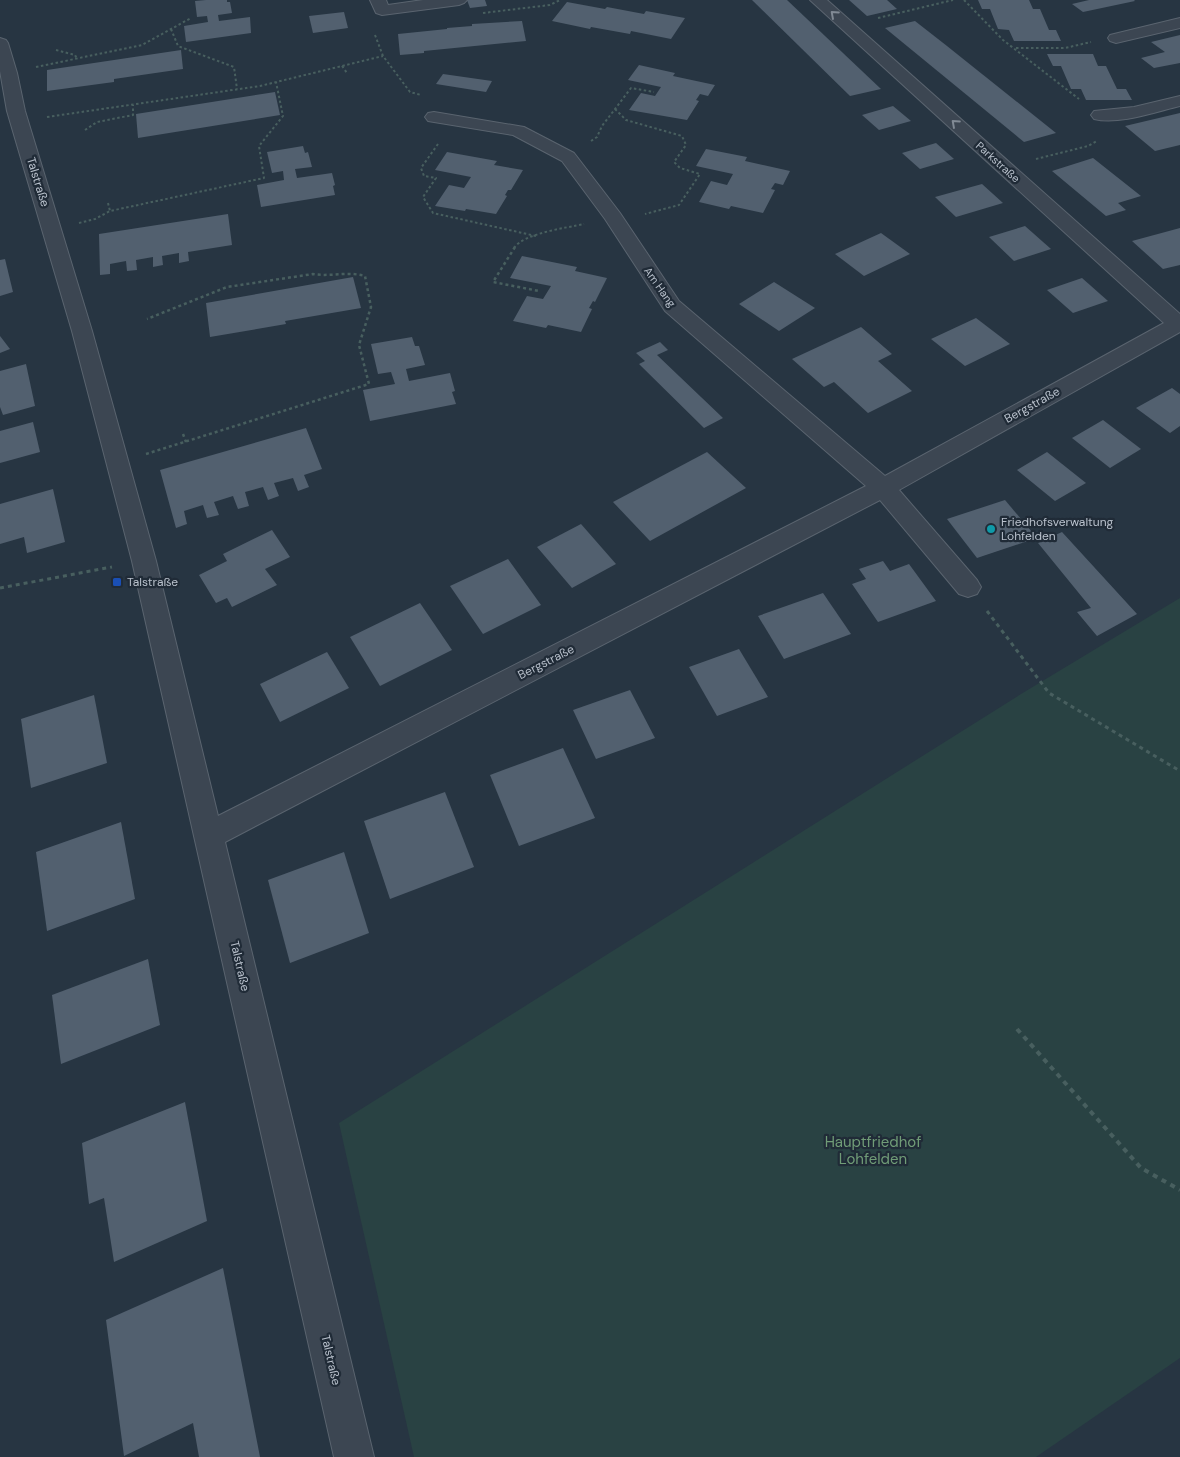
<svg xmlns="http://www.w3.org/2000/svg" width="1180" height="1457" viewBox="0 0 1180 1457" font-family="'DM Sans',sans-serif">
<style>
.green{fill:#294243}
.building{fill:#52606f}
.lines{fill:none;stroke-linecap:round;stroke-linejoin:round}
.minor-casing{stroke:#5a646f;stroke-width:2}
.path-far3{stroke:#485f5f;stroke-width:2;stroke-dasharray:2.5 2.5;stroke-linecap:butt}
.path-far2{stroke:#485f5f;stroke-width:2.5;stroke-dasharray:3 3;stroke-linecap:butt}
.path-far1{stroke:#485f5f;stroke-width:3;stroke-dasharray:4 4;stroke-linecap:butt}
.path{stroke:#485f5f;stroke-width:4;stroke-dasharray:5 5;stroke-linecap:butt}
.minor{fill:#3c4652;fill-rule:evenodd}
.oneway{stroke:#818a95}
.culture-dot{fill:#0f9aa8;stroke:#202b37;stroke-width:2}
.transit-dot{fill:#1a4fb4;stroke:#202b37;stroke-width:2}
.labels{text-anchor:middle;stroke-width:4.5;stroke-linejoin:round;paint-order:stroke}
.far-street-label{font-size:11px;fill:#b9c1cc;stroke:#202b37}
.street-label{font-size:12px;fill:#b9c1cc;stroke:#202b37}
.poi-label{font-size:12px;fill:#b9c1cc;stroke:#202b37;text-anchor:start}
.near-park-label{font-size:15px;fill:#709c77;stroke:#202b37}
</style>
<rect width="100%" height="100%" fill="#273542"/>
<!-- green -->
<polygon class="green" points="1180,598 1180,1358 1036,1457 414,1457 339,1123 1021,694"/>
<!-- building -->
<g class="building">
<polygon points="206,0 227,0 227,2 230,2 232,13 218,15 219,21 250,17 251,33 186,42 184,26 208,22 207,16 197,17 195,1"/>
<polygon points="467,0 485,0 487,6 470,8"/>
<polygon points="752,0 787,0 881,89 850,96"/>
<polygon points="849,0 887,0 897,9 867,16"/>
<polygon points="978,0 1029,0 1033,9 1040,9 1049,30 1056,30 1061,41 1014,41 1009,30 998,29 990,9 982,9"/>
<polygon points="1089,0 1134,0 1135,1 1083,12 1072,4"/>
<polygon points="567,2 605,9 607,7 644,14 646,11 685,18 671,39 631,31 630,34 591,27 590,29 552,21"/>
<polygon points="344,12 348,28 313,33 309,16"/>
<polygon points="522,21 526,41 424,51 424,53 400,55 398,34 447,29 447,28 472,26 472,24"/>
<polygon points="915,21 947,46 1056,133 1024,142 885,28"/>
<polygon points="1180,35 1180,63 1154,68 1141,58 1165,52 1151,42"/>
<polygon points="181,50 183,69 114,79 114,82 47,91 47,70"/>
<polygon points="1047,54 1093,54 1098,66 1106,66 1117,89 1126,89 1132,100 1086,100 1081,89 1071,89 1061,66 1053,66"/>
<polygon points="639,65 675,73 673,76 715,85 708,96 700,94 696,100 699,101 687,120 629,110 641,93 655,96 661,87 628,80"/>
<polygon points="443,74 492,81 486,92 436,84"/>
<polygon points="275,92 280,115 138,138 136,114"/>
<polygon points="893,106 911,121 879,130 862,115"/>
<polygon points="1180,113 1180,145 1155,151 1125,126"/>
<polygon points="936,143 954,159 920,169 902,153"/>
<polygon points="303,146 305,153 308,152 312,167 295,169 297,178 332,173 335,185 333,186 335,195 261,207 257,185 284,180 283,171 272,173 267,152"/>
<polygon points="706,149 747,157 745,161 790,171 783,185 775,183 771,189 775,190 763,213 731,206 729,209 699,202 711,181 727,185 733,174 696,166"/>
<polygon points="447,152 497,161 494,165 523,170 511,190 508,190 505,195 507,196 496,214 466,209 465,211 435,206 449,185 464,188 471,177 435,170"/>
<polygon points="1093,158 1141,196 1118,203 1126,210 1106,216 1052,171"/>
<polygon points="982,184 1003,203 956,217 935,197"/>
<polygon points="228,214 232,245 188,252 189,261 179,263 179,253 162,256 163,265 153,267 153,257 136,260 137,270 127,271 126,261 110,264 110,274 100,275 99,234"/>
<polygon points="1025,226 1051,249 1014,261 989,237"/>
<polygon points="1180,228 1180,265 1163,269 1132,241"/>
<polygon points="881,233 910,254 864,276 835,254"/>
<polygon points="522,256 577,267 575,271 607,278 595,302 593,301 589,308 592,309 581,332 548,325 546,328 513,321 527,296 543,299 551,286 510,278"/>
<polygon points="5,259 13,292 0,296 0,260"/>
<polygon points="353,277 361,308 285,321 286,324 210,337 206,303"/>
<polygon points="1082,278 1108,301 1073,313 1047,290"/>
<polygon points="774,282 815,308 779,331 739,304"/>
<polygon points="976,318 1010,344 965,366 931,339"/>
<polygon points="861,327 892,354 878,361 912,391 868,413 834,382 824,387 792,359"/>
<polygon points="0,336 10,349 0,353"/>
<polygon points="412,337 415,346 419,346 425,365 406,369 409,381 450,373 455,391 452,392 456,404 370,421 363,390 395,384 391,372 378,374 371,344"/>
<polygon points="660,342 668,350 657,355 723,418 704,428 639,364 645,361 636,353"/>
<polygon points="26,364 35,406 3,415 0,407 0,371"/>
<polygon points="1172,388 1180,394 1180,426 1170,433 1136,408"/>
<polygon points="1103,420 1141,449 1110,468 1072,438"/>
<polygon points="33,422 40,452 0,463 0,431"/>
<polygon points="306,428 322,469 304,475 309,487 298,491 293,478 274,483 279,496 268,500 263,487 245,492 249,506 238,509 233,496 214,502 219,515 207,518 203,505 184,511 187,524 176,528 160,470"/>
<polygon points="707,452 746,488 650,541 613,502"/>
<polygon points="1047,452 1086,483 1055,501 1017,470"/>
<polygon points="53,489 65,542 27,553 24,537 0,544 0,504"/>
<polygon points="1005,500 1037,538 977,558 947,519"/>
<polygon points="581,524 616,564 572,588 537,547"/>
<polygon points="272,530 290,557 265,569 277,585 232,607 227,598 216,603 199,575 227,561 223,554"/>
<polygon points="1062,532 1137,614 1097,636 1077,612 1091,608 1038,543"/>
<polygon points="508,559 541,605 483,634 450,586"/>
<polygon points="883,561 890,571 909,564 936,601 878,622 852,584 866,579 859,569"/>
<polygon points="823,593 851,634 784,659 758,616"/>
<polygon points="420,603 452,650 380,686 350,637"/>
<polygon points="739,649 768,697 717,716 689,667"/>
<polygon points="327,652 349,688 280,722 260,684"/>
<polygon points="630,690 655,738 596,759 573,710"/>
<polygon points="94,695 107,763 31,788 21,719"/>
<polygon points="563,748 595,818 519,846 490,775"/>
<polygon points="445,792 474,867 390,899 364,821"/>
<polygon points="121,822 135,899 47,931 36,852"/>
<polygon points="344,852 369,933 290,963 268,880"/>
<polygon points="148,959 160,1025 61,1064 52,995"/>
<polygon points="185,1102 207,1221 114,1262 104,1198 89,1204 82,1143"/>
<polygon points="223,1268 260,1457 199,1457 193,1423 124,1456 106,1320"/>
</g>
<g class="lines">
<!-- minor casing -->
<g class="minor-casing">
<g id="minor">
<polygon points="370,0 386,0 388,5 423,0 467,0 464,3 459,5 382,15 376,13"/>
<polygon points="810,0 827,0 1180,314 1180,332 899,490 977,580 981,587 977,594 968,597 959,594 880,500 225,842 374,1457 334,1457 132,561 72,331 7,111 0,71 0,38 6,40 8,43 17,73 25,111 92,331 156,561 218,816 866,486 665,311 605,219 562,161 513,135 428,121 425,117 428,113 434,112 524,127 574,153 620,213 679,301 885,476 1164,323"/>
<polygon points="1180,18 1180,28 1116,43 1110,41 1108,38 1110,35"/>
<path d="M1180 96V106C1155 112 1119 125 1094 119L1091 115 1094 111 1134 107Z"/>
</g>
</g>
<!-- path-far3 -->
<g class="path-far3">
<polyline points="964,0 1003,40 1079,99"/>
<polyline points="483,13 550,5 560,0"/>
<polyline points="878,18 953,0"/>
<polyline points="171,29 178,46 234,67 237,89"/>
<polyline points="375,35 383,56 410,92 421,95"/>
<polyline points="1016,48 1065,48 1091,42"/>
<polyline points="56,50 75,55 77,59"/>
<polyline points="342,66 347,73"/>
<polyline points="36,67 142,45 191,18"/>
<polyline points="615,109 626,120 682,136 686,145 674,162 680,168 700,174 679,205 645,214"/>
<polyline points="47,117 260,86 383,56"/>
<polyline points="85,130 97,122 133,115 133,105"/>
<polyline points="591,141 597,137 602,126 631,88 654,92"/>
<polyline points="438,144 421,168 424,176 436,178 423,197 433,213 536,236"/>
<polyline points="1036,159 1088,146 1097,141"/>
<polyline points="108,203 110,211"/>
<polyline points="79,223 95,219 110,211 264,178 259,146 283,116 276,82"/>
<path d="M514 248C524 233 566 228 584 224"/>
</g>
<!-- path-far2 -->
<g class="path-far2">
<polyline points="515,247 493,282 539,291"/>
<polyline points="183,434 186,442"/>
<path d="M146 454 369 384 359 345 371 307 365 276C347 271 331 277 313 274L227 287 147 319"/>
</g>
<!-- path-far1 -->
<g class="path-far1">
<polyline points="0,588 112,567"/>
<polyline points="987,611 1049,693 1180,771"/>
</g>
<!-- path -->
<polyline class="path" points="1017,1029 1141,1168 1180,1190"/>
<!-- minor -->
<use href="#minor" class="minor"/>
</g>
<!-- one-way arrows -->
<defs><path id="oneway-chevron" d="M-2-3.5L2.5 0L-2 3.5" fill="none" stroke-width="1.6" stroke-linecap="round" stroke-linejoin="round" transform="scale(1.25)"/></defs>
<g class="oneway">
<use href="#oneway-chevron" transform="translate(834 14) rotate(-138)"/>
<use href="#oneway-chevron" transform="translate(955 123) rotate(-138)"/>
</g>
<!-- markers -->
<circle class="culture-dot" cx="991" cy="529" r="5"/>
<rect class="transit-dot" x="112" y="577" width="10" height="10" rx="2.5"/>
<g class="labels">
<!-- far-street labels -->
<g class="far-street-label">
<text transform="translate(998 162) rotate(42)" y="4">Parkstraße</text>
<text transform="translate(660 287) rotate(55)" y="4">Am Hang</text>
</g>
<!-- street labels -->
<g class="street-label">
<text transform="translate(38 182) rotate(73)" y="4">Talstraße</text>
<text transform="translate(1032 405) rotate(-29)" y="4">Bergstraße</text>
<text transform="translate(546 662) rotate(-27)" y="4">Bergstraße</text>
<text transform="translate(240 966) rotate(77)" y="4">Talstraße</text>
<text transform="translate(331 1360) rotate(77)" y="4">Talstraße</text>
</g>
<!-- poi labels -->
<g class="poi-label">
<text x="1001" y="526">Friedhofsverwaltung<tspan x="1001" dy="14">Lohfelden</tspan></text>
<text x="127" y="586">Talstraße</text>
</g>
<!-- near-park labels -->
<g class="near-park-label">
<text x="873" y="1147">Hauptfriedhof<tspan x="873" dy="17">Lohfelden</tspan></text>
</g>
</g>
</svg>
